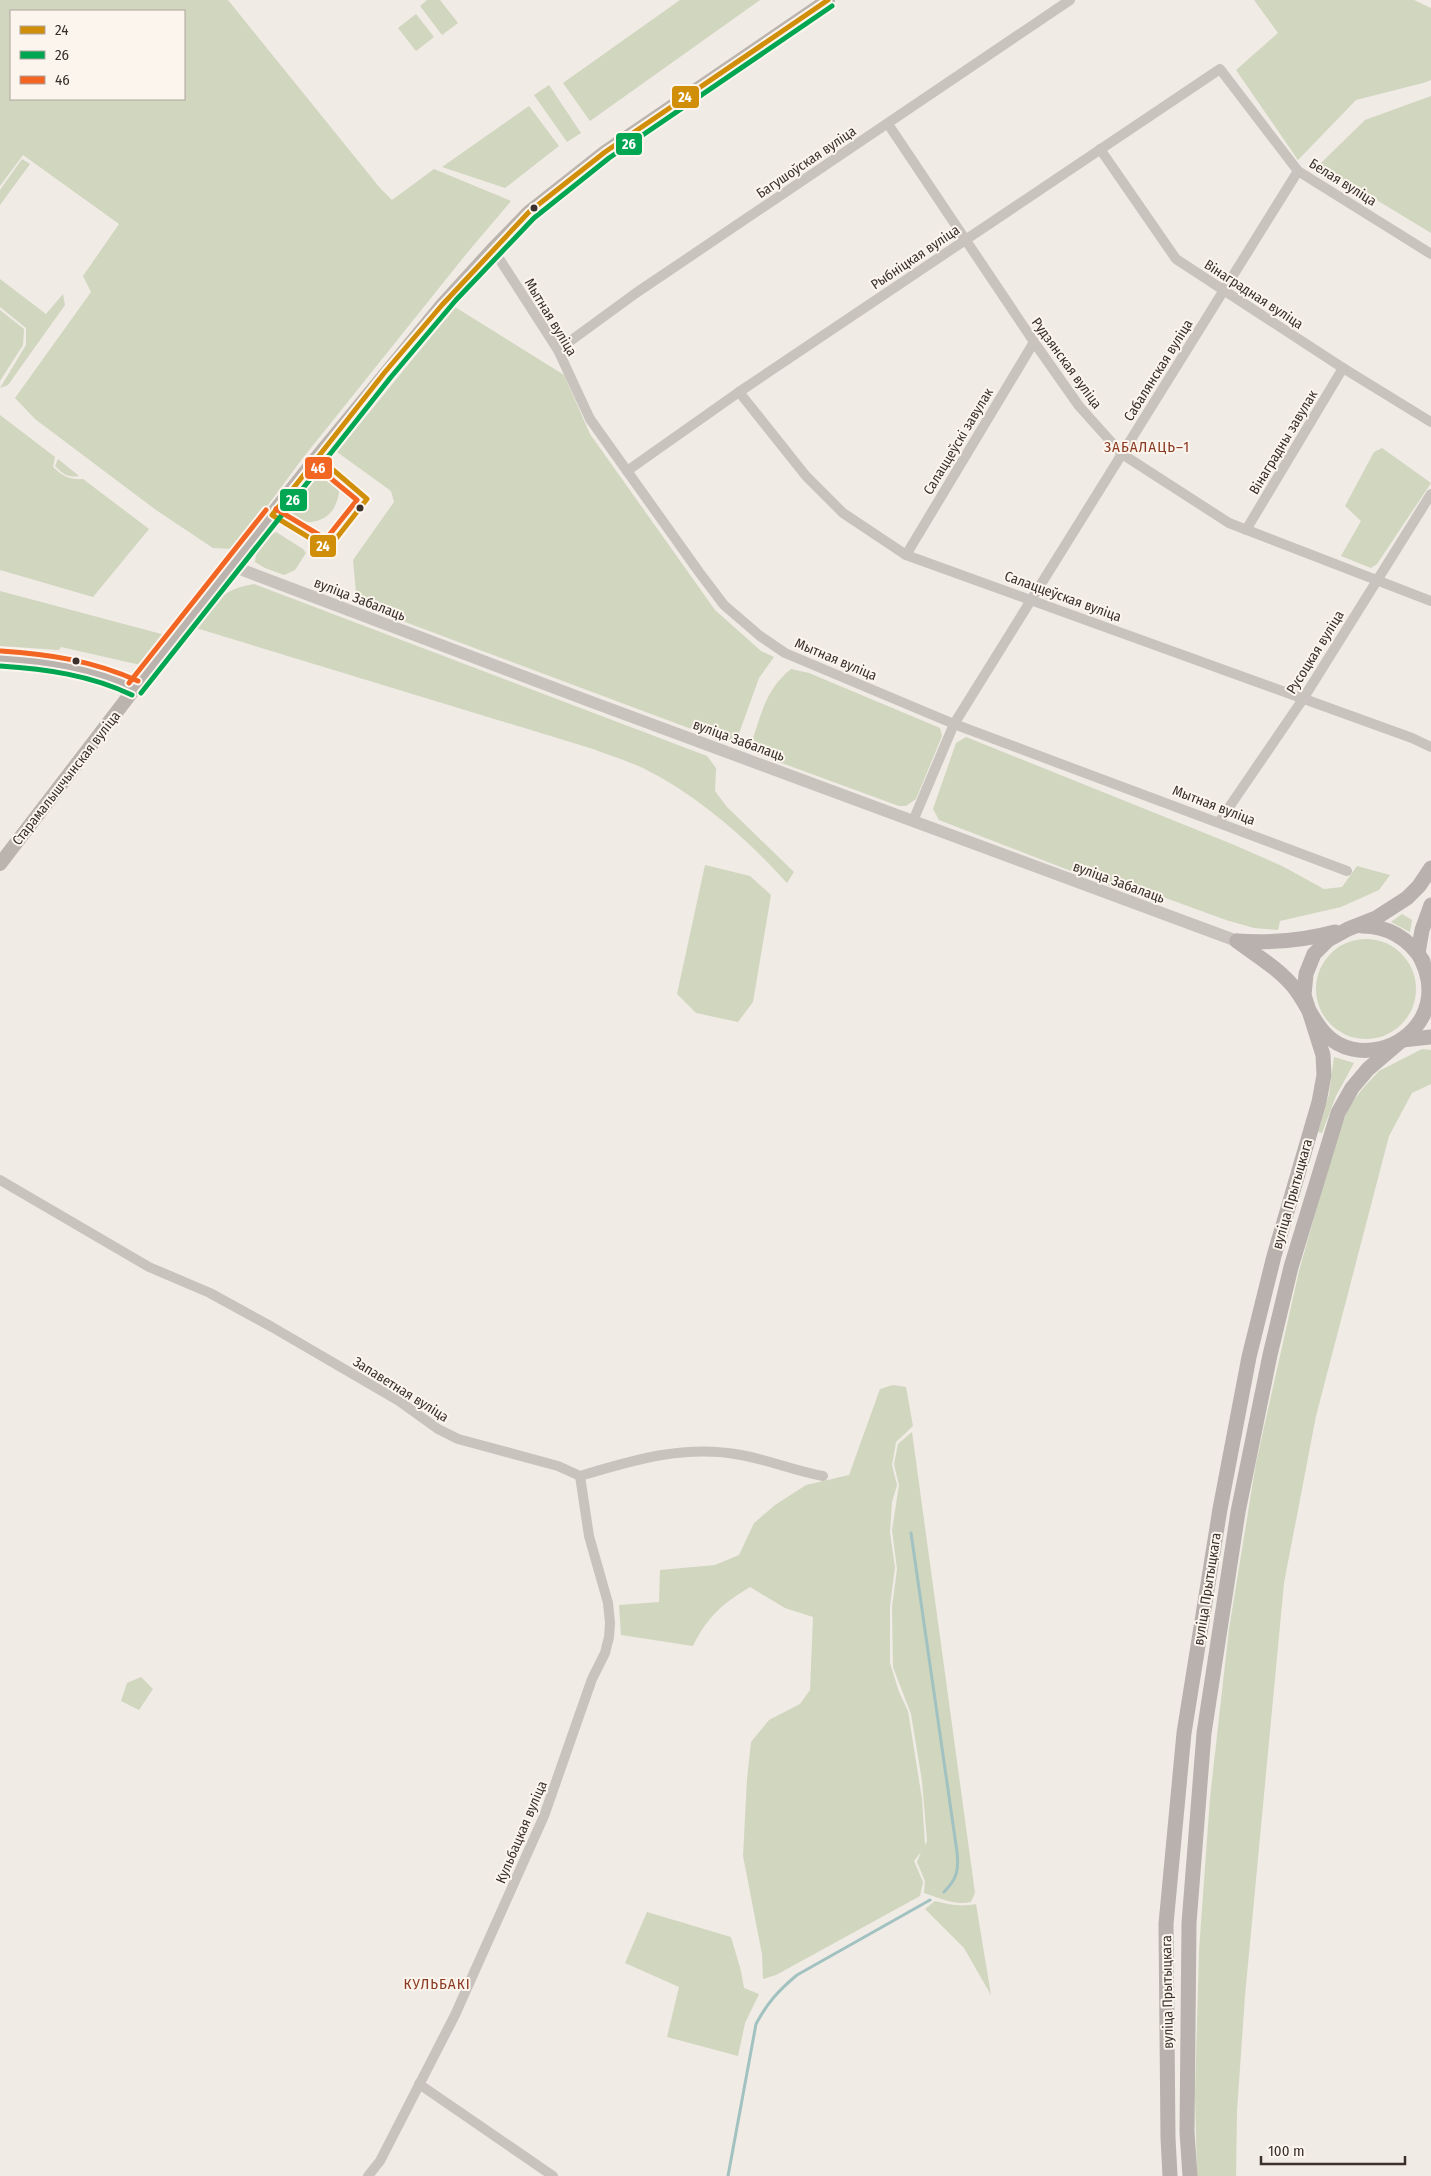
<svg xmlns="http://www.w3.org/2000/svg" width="1431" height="2176" viewBox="0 0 1431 2176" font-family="'Fira Sans Condensed',sans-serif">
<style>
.green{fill:#d1d6bf;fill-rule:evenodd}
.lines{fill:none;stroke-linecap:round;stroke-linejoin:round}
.stream{stroke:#a1c2c1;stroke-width:3}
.minor{stroke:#c9c3be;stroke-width:10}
.tertiary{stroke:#c9c3be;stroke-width:12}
.secondary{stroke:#bab3ae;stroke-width:14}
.primary{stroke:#b8b1ad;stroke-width:15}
.bus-1-casing{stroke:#fbf5ee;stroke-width:9}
.bus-2-casing{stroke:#fbf5ee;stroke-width:9}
.bus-3-casing{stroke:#fbf5ee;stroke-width:9}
.bus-1{stroke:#d18e09;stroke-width:5}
.bus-2{stroke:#00a651;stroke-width:5}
.bus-3{stroke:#f26522;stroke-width:5}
.bus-dot{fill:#3b302b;stroke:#fbf5ee;stroke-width:2}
.labels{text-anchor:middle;stroke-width:4;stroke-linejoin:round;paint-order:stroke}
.street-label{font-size:14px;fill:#3b302b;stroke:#fbf5ee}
.neighbourhood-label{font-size:15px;letter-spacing:1px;fill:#8c3b22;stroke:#fbf5ee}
.line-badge{stroke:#fbf5ee;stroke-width:2}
.badge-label{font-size:14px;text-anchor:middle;font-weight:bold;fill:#fff}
</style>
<rect width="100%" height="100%" fill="#f0ebe5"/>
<!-- green -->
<g class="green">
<path d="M0 0H228L380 188 392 200 434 169 511 201 467 253 302 459 254 524 232 549 213 548 156 510 35 419 15 398 91 292 83 276 119 224 23 155 0 186ZM11 11H184V99H11Z"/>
<polygon points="427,0 440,0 458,23 442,35 420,6"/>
<polygon points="680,0 760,0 590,121 563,83"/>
<polygon points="1254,0 1414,0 1431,8 1431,80 1423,83 1356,100 1298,160 1236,70 1278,33"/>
<polygon points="416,14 434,37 416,51 398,28"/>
<polygon points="549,85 581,133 567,142 534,95"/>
<polygon points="1431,96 1431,233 1319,165 1365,120"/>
<polygon points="529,106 559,146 505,188 442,167"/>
<polygon points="22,159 30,164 0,205 0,190"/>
<polygon points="0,279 46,314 63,294 65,305 8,385 0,388 26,345 26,328 0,307"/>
<polygon points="455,307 564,375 590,434 715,610 761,651 774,657 759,678 737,739 726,742 357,604 353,560 394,502 391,491 337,452"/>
<polygon points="0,310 24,329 23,345 0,381"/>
<path d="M0 415 55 457 53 467C62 476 70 480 83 479L149 529 93 597 0 570Z"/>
<polygon points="1382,448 1431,483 1377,564 1371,568 1341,556 1361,521 1345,506 1374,452"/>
<path d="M58 459 79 476C68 478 63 474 55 466Z"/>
<path d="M323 470 339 480C342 514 318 532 287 516V513L318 471Z"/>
<path d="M276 532 303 549 306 553 295 570 284 575 265 568 255 562C256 547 263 538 276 532Z"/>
<path d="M254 584 707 756 716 768 715 791 727 807 794 872 787 883C746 838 699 796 643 768 627 761 609 755 593 749L196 628C217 602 219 590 254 584Z"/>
<polygon points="0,591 169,636 145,666 61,647 59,650 0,646"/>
<path d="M791 669 809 673 940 728 942 736 916 799 906 806H899L757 754 752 748V741C762 712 766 689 791 669Z"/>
<polygon points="966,737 1232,844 1282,866 1324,889 1342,887 1357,866 1390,875 1379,890 1341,907 1280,921 1278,930 1254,928 1226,920 1160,896 1115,888 939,820 933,809 956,743"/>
<polygon points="705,865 750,876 771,895 753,1002 738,1022 696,1013 677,994"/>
<polygon points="1402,914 1412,920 1410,932 1391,922"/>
<circle cx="1366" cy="989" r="50"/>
<polygon points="1422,1049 1431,1050 1431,1084 1412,1093 1389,1136 1316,1416 1284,1583 1245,1996 1237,2111 1236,2176 1197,2176 1195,2095 1199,1950 1210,1798 1229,1629 1256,1463 1299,1271 1338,1133 1350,1105 1364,1087 1379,1071"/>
<polygon points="1334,1057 1354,1063 1336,1096 1322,1133 1318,1132 1329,1094"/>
<path d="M893 1385 906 1387 913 1426 896 1442 892 1465 897 1485 892 1502 890 1533 895 1567 890 1606V1663L899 1692 908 1711 922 1799 925 1845 927 1841 922 1781 911 1714 893 1667 892 1607 897 1569 892 1530 899 1485 894 1464 898 1444 912 1432 975 1893 971 1902C956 1906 939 1898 924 1893L925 1881 917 1862 921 1852 914 1861 923 1882 920 1896 776 1975 763 1979 762 1954 743 1856 747 1779 751 1742 769 1720 800 1704 810 1690 813 1617 785 1608 750 1587C722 1604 708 1616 693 1646L621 1635 619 1605 659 1602 660 1570 715 1565 739 1555 754 1523 775 1505 806 1485 849 1475 880 1389Z"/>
<polygon points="141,1677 153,1689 139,1710 121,1701 127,1683"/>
<path d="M935 1901C950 1905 961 1907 976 1904L991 1995 964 1948 925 1909Z"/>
<polygon points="647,1912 731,1937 741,1971 744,1988 759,1994 745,2023 738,2056 667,2037 679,1987 625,1963"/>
</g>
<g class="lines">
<!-- stream -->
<g class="stream">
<path d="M911 1533 957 1852C959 1870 957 1879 944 1892"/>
<path d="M728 2176 756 2024C767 2003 779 1990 797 1975L930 1900"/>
</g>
<!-- minor -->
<g class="minor">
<polyline points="888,124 1034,342 1079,406 1122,454 1229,523 1431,601"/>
<polyline points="1100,149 1176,259 1343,368 1431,422"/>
<polyline points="493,249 558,350 590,419 699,572 724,605 760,636 785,653 954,724 1347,871"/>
<polyline points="558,350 636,293 1070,0"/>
<polyline points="739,392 806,476 843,513 906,555 1412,738 1431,747"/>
<polyline points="627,471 739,392 1220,69 1298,171 1431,254"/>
<polyline points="1246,530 1343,368"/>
<polyline points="906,555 1034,342"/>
<polyline points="913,821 954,724 1298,171"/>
<polyline points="1219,822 1303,699 1431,494"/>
<path d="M0 1180 149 1267 210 1293 272 1327 399 1401 438 1429 458 1439 558 1466 580 1476C633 1460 685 1444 741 1455 769 1460 795 1471 823 1476"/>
<polyline points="419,2084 553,2176"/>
<polyline points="368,2176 380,2161 455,2015 544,1816 592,1679 605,1653 609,1637 610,1623 608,1603 589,1536 580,1476"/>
</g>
<!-- tertiary -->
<polyline class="tertiary" points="232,566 589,701 1237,941"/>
<!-- secondary -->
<g class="secondary">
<path d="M0 658C46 661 93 666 135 688"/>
<polyline points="0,864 135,688 317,457 442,305 493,249 529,212 605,152 828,0"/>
</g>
<!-- primary -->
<g class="primary">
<path d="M1362 926C1389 926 1409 939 1423 961"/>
<path d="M1237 941C1257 956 1281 970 1296 990 1313 1013 1320 1042 1352 1049 1389 1057 1429 1030 1429 990 1429 976 1424 965 1418 953"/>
<path d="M1237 941C1271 943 1302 941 1335 932"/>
<polyline points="1418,953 1422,930 1431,905"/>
<polyline points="1402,1040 1431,1037"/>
<polyline points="1170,2176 1168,2138 1166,1924 1184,1733 1220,1509 1249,1357 1274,1256 1319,1102 1324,1075 1323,1055 1304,995 1306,974 1314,954 1328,940 1348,929 1376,918 1407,898 1419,886 1431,868"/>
<polyline points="1190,2176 1187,2132 1189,1923 1204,1733 1238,1512 1270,1355 1291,1267 1338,1113 1352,1088 1368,1069 1402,1040"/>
</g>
<!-- bus-1 casing -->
<g class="bus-1-casing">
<g id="bus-1">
<polygon points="318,457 367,499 328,549 272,515"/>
<polyline points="318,457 385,372 442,305 529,212 605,152 828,0"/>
</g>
</g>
<!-- bus-2 casing -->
<g class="bus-2-casing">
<g id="bus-2">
<path d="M0 666C46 669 90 675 132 695"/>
<polyline points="141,693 391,377 456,300 534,218 609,158 832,6"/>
</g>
</g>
<!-- bus-3 casing -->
<g class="bus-3-casing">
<g id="bus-3">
<polyline points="276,509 326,539 357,500 312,463"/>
<path d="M1 651C49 654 94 661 138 681"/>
<polyline points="129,683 266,510"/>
</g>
</g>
<!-- bus-1 -->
<use href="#bus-1" class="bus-1"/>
<!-- bus-2 -->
<use href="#bus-2" class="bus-2"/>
<!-- bus-3 -->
<use href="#bus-3" class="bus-3"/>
</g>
<!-- markers -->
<g class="bus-dot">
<circle cx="534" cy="208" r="4.5"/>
<circle cx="360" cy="508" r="4.5"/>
<circle cx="76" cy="661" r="4.5"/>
</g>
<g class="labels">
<!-- street labels -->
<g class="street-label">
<text transform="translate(806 162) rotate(-34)" y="5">Багушоўская вуліца</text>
<text transform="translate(1343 182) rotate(32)" y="5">Белая вуліца</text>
<text transform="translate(915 257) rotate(-34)" y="5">Рыбніцкая вуліца</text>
<text transform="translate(1254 294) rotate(33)" y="5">Вінаградная вуліца</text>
<text transform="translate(551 317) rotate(59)" y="5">Мытная вуліца</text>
<text transform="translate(1067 363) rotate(54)" y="5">Рудзянская вуліца</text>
<text transform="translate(1158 370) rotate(-58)" y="5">Сабалянская вуліца</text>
<text transform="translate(958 441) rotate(-59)" y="5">Салаццеўскі завулак</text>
<text transform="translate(1283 442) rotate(-59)" y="5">Вінаградны завулак</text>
<text transform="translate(1063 596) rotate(20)" y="5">Салаццеўская вуліца</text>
<text transform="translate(360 599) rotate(21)" y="5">вуліца Забалаць</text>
<text transform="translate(1315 652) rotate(-58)" y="5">Русоцкая вуліца</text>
<text transform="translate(836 659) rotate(23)" y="5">Мытная вуліца</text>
<text transform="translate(739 740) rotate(20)" y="5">вуліца Забалаць</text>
<text transform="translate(66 778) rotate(-52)" y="5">Старамалышчынская вуліца</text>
<text transform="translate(1214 805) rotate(21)" y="5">Мытная вуліца</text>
<text transform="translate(1119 882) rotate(20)" y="5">вуліца Забалаць</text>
<text transform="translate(1292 1194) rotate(-74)" y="5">вуліца Прытыцкага</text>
<text transform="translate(401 1389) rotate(32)" y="5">Запаветная вуліца</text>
<text transform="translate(1207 1589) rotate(-81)" y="5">вуліца Прытыцкага</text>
<text transform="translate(521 1832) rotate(-67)" y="5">Кульбацкая вуліца</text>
<text transform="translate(1167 1992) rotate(-91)" y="5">вуліца Прытыцкага</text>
</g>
<!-- neighbourhood labels -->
<g class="neighbourhood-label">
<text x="1147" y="452">ЗАБАЛАЦЬ–1</text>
<text x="437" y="1989">КУЛЬБАКІ</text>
</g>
</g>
<g class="line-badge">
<rect x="671" y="85" width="29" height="24" rx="5" fill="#d18e09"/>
<rect x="615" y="132" width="28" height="24" rx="5" fill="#00a651"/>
<rect x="304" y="456" width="29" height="24" rx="5" fill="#f26522"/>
<rect x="279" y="488" width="29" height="24" rx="5" fill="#00a651"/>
<rect x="309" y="534" width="28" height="24" rx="5" fill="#d18e09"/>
</g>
<g class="badge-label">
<text x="685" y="102">24</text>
<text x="629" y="149">26</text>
<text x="318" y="473">46</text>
<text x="293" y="505">26</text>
<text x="323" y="551">24</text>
</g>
<!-- legend -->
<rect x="10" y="10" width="175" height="90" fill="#fbf5ee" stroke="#aea6a0"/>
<rect x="20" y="26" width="25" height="8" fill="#d18e09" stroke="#aea6a0"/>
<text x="55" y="35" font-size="15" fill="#3b302b">24</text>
<rect x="20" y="51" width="25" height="8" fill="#00a651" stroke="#aea6a0"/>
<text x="55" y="60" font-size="15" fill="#3b302b">26</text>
<rect x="20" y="76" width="25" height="8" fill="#f26522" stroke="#aea6a0"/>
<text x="55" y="85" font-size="15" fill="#3b302b">46</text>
<!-- scale -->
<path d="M1261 2156v8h144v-8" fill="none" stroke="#3b302b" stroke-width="2.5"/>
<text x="1268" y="2156" font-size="15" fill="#3b302b" stroke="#fbf5ee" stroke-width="4" paint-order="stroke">100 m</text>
</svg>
